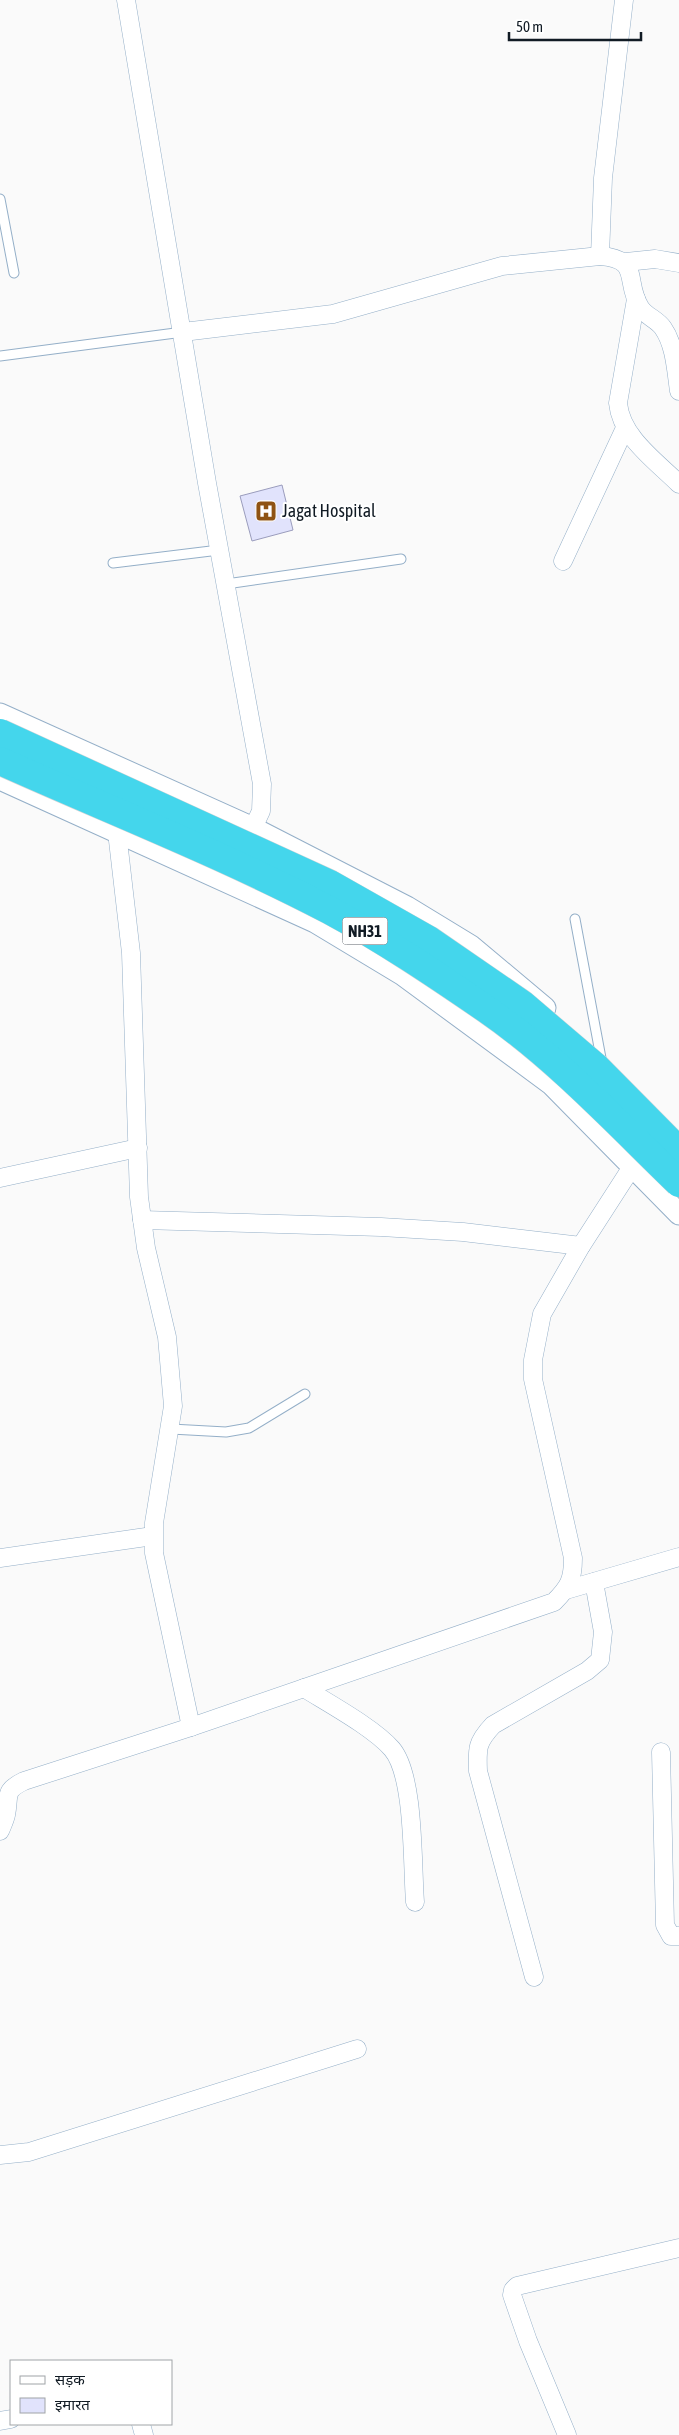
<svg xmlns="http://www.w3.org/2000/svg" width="679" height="2435" viewBox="0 0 679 2435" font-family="'Asap Condensed','Noto Sans Devanagari',sans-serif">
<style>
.building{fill:#e1e3fc;stroke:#9a9cbc}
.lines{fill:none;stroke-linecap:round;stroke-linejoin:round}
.service-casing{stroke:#94afc8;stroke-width:11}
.minor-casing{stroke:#94afc8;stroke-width:19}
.tertiary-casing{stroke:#94afc8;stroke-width:23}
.service{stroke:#fff;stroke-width:9}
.minor{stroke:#fff;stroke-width:18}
.tertiary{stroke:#fff;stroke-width:21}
.trunk-bridge-casing{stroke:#d4d6d8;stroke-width:29;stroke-linecap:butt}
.trunk-bridge{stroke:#44d6ec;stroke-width:28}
.labels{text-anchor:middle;stroke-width:4;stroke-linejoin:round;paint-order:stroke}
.shield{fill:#fff;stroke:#585f66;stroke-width:1}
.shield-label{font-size:16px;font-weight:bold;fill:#111b24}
.poi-label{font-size:18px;fill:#111b24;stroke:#fff;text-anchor:start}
</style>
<rect width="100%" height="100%" fill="#fafafa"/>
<!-- building -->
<polygon class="building" points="282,485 293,530 252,541 240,496"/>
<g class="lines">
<!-- service casing -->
<g class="service-casing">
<g id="service">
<polyline points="0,199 14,273"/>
<polyline points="0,356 183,332"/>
<polyline points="113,563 219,550"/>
<polyline points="226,584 401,559"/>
<polyline points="575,919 601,1058"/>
<polyline points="171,1429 226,1432 249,1428 305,1394"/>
</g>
</g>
<!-- minor casing -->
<g class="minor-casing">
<g id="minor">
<polyline points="126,0 207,483 262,784 261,811 253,828"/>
<polyline points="600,256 603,178 624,0"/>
<polyline points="626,262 655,259 679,263"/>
<path d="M636 299 618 403C621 437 656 461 679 484"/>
<path d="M183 332 333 314 502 266 600 256C642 259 624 282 640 307 645 316 657 319 663 328 675 345 676 371 679 391"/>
<polyline points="563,561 625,428"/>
<polyline points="117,832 131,953 139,1197 146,1248 167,1337 173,1406 154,1523 154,1553 191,1727"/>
<polyline points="0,1178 138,1148"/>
<polyline points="142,1220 381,1227 463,1232 581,1246"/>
<polyline points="0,1558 153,1536"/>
<polyline points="566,1590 679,1557"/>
<path d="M304 1688C328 1703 374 1728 392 1749 415 1776 412 1865 415 1902"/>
<polyline points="661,1752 665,1925 671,1936 679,1936"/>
<path d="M0 1831C2 1826 5 1820 6 1815 10 1796 3 1791 24 1781L191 1727 554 1602C569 1587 573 1580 573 1558L533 1379V1360L542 1314 581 1246 639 1156"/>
<path d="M534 1977 478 1771C477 1748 477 1742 493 1725L587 1671 600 1660 603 1632 594 1582"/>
<polyline points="0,2155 29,2152 357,2049"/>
<polyline points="0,2421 11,2419"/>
<polyline points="141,2424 144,2435"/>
<polyline points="567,2435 528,2341 512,2295 513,2290 517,2286 679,2248"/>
</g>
</g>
<!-- tertiary casing -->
<g class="tertiary-casing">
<g id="tertiary">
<polyline points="0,714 253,828 407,907 471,946 545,1008"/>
<polyline points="0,779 315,922 403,975 551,1084 679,1214"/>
</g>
</g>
<!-- service -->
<use href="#service" class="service"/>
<!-- minor -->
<use href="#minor" class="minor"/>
<!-- tertiary -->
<use href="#tertiary" class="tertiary"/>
<!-- trunk-bridge casing -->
<g class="trunk-bridge-casing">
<g id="trunk-bridge">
<polyline points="0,733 330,884 429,940 522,1004 597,1068 679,1151"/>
<path d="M0 761C109 810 222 854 329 910 383 939 435 974 486 1009 557 1058 617 1123 679 1183"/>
</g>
</g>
<!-- trunk-bridge -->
<use href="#trunk-bridge" class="trunk-bridge"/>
</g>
<!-- icons -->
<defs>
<g id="hospital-square" transform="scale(1.125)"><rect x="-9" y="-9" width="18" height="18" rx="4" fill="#8f5313" stroke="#fff"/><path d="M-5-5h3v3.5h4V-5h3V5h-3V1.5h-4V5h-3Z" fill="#fff"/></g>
</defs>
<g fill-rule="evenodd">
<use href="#hospital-square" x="266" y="511"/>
</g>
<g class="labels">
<!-- shield labels -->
<rect class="shield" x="342.5" y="917.5" width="45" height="27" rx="4"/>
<g class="shield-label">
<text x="365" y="937">NH31</text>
</g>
<!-- poi labels -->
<g class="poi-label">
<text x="282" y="517">Jagat Hospital</text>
</g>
</g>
<!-- legend -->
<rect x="10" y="2360" width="162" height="65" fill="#ffffff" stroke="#a0a4a7"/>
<rect x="20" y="2376" width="25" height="8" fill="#ffffff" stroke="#a0a4a7"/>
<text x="55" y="2385" font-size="15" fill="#111b24">सड़क</text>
<rect x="20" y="2398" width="25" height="15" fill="#e1e3fc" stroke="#a0a4a7"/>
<text x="55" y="2410" font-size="15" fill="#111b24">इमारत</text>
<!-- scale -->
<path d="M509 32v8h132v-8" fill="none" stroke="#111b24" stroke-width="2.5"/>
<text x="516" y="32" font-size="15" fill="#111b24" stroke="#ffffff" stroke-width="4" paint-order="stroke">50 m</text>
</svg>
